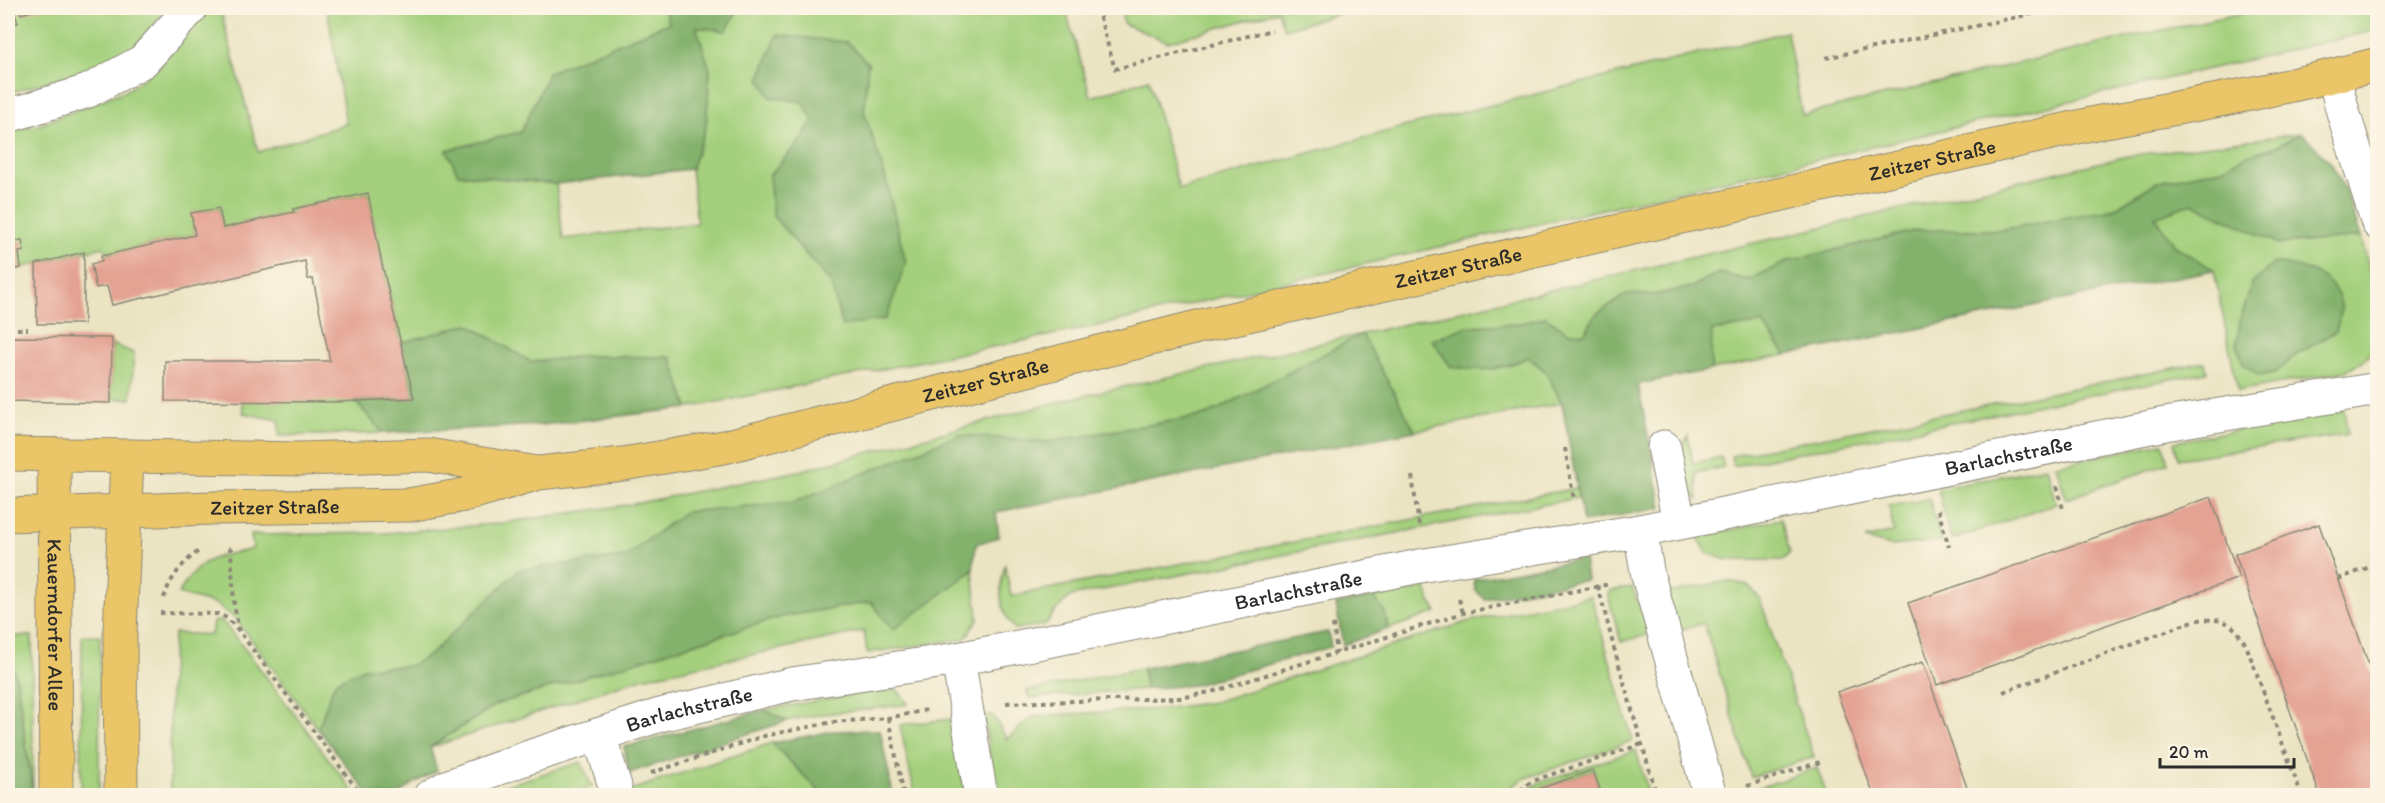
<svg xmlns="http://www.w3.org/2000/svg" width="2385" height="803" viewBox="0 0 2385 803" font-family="Itim,sans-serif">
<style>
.green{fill:#a4d07d;stroke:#687e54;stroke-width:1.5;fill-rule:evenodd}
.forest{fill:#83b26c;stroke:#576e4c;stroke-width:1.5}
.building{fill:#e4a293}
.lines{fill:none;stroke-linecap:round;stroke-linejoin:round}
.minor-casing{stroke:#8b8877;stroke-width:35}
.major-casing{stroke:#8b8877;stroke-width:35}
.path{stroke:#8b8877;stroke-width:4;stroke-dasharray:4.5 4.5;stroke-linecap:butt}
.minor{stroke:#fff;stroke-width:33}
.major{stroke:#ebc669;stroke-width:33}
.labels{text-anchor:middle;stroke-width:6;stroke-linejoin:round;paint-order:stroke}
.street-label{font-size:21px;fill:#2b2b2b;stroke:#fcf5e5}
</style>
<rect width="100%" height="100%" fill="#fcf5e5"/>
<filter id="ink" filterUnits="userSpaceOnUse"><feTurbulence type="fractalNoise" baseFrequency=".0167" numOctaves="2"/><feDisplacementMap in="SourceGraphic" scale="12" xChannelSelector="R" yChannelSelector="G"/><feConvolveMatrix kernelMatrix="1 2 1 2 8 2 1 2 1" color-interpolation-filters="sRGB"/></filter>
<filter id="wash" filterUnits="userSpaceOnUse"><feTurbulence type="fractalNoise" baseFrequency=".008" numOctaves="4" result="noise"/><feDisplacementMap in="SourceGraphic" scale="24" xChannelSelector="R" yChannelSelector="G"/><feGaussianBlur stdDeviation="1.35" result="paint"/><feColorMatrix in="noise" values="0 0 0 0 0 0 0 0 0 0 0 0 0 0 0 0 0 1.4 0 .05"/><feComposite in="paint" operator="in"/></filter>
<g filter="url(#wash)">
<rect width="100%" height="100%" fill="#ebe4c3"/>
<!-- green -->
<g class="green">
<polygon points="8,8 169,8 121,61 8,93"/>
<path d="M209 8H220L258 152 346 124 327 8H664L669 23 549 72 522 132 447 150 458 174 556 184 563 239 697 223 691 169 706 127 710 70 696 27 726 30 739 8H1065L1091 97 1149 79 1179 189 1403 127 1787 32 1802 115 2116 40 2266 8H2377V30L1097 326 688 408 671 357 585 356 531 362 468 324 401 343 382 264 368 193 294 209V212L223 228 219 208 192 213 195 235 109 254 103 247 8 271V134L13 129 39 125 127 90 158 68 188 27ZM868 63 864 112 885 176 906 263 842 326 831 283 773 216 769 176 801 140 813 120 803 102Z"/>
<polygon points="1120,8 1360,8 1284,29 1278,11 1168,42 1124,24"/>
<path d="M2302 133 2272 148 2245 156 2222 169 2157 182 2116 208 2001 230H1918L1789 261 1748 280 1718 273 1692 287 1653 295 1627 294 1596 314 1585 333 1568 332 1546 317 1516 324 1468 326 1432 340 1452 367C1485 371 1498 372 1528 357L1546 372 1562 403 1415 431 1362 335 1207 415 1048 442 958 435 794 502 685 512 625 557 519 570 430 655 410 666 364 668 335 682 318 729 235 618 215 604 178 594C201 556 212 558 253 549L251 535 386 533 494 524 633 504 799 471 1069 399 1362 334 2128 156Z"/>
<path d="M2192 203 2279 244 2361 237C2367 261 2385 320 2377 343 2372 356 2358 365 2346 371L2238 391 2214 271 2175 246 2155 217ZM2240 320 2336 331 2296 355 2276 372Z"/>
<polygon points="1762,323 1786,355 1711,370 1711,331"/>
<polygon points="112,344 134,353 131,399 111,399"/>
<polygon points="2205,362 2207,372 1733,466 1731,456"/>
<polygon points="242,401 355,401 383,433 279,436 279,420 243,413"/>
<polygon points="2344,410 2348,434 2178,459 2174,442"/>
<polygon points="1688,436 1693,463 1721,457 1724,467 1696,473 1698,500 1688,490 1680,450"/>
<polygon points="2163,443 2168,463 2066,499 2056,465"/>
<polygon points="2046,467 2056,504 1951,540 1938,489"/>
<path d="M1577 488 1578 498 1071 596 1056 610 1045 625 1015 629C999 613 998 587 1005 566L1011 596Z"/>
<polygon points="1929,499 1942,541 1891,546 1865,539 1894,532 1889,506"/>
<polygon points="1781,519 1790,553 1783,560 1726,560 1707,553 1698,537"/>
<polygon points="973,570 978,619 965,639 867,653 864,631 642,678 429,748 497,704 781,617 871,602 894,629"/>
<polygon points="1728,581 1748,585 1760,599 1814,757 1751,777 1704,623 1677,631 1668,593"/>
<polygon points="1632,587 1650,634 1621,642 1608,596 1609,591"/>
<polygon points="1426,588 1430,602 1437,612 1388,629 1385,612 1373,597"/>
<polygon points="1591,596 1633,741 1523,779 1501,795 997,796 983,714 993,716 1007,739 1033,716 1161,709 1214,702 1470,621"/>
<polygon points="218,621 222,621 248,653 356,795 170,795 170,686 174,633 211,635 213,622"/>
<polygon points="82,635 100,635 99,795 81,795"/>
<polygon points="8,636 32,636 33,791 17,681 8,654"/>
<polygon points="1143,668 1145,689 1029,698 1027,691"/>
<path d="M886 689 898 690 908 704C868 711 827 711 787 721L764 710Z"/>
<polygon points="951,719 966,795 915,795 900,725"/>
<polygon points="772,743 823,795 613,796"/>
<polygon points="1636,750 1649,795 1602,795 1593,770 1518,796 1539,783"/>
<polygon points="581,762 592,787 566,795 475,795"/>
<polygon points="1817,768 1827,795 1753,795 1752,790"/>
</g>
<!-- forest -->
<g class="forest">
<polygon points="664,8 739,8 726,31 696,27 710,70 706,127 691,169 556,184 458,174 447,150 521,132 549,72 669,23"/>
<polygon points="777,35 847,42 868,63 864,112 885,176 906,263 886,319 842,326 831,283 773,216 769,176 801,140 813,120 803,102 770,97 760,78"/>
<path d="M2302 133 2331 163 2346 192 2361 237 2279 244 2192 203 2155 217 2175 246 2214 270 1786 355 1762 323 1712 331 1711 370 1638 384 1662 508 1583 522 1562 403 1546 372 1528 357C1497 372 1485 371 1451 367L1432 340 1468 326 1516 324 1546 317 1568 332 1585 333 1596 314 1627 294 1653 295 1692 287 1718 273 1748 280 1789 261 1919 230H2001L2116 208 2157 182 2222 169 2245 156 2272 148Z"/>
<path d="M2274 263C2301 267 2333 272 2341 304 2343 311 2338 323 2336 331L2296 355 2277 372 2259 376 2243 364 2237 343 2240 320 2252 284Z"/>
<polygon points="468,324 531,362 585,356 671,357 688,408 542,425 383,433 355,401 414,398 401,343"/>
<polygon points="1362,334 1415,431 996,512 999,537 976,544 973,570 893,630 871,602 781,617 497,704 430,747 437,771 416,782 398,795 369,795 318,729 335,682 364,668 410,666 430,655 519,570 625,557 685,512 794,502 958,435 1048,442 1207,415"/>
<polygon points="1584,559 1587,580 1485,599 1475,590 1474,579"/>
<polygon points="1373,597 1385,612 1388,629 1343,645 1336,604"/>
<polygon points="1328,632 1331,647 1194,685 1145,689 1143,668"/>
<polygon points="8,654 17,681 33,795 8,795"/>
<polygon points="764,710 787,721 629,773 624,747"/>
<polygon points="880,730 893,795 823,795 772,743 833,731"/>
</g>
<g id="blocks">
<!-- building -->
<g class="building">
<polygon points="8,8 13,8 18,23 8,26"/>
<polygon points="19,8 42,8 21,14"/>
<polygon points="368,193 382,264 414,398 339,402 165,401 165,361 330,361 313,279 308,279 305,261 112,305 107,286 96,288 91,264 102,261 101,256 195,235 191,213 219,208 223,228 294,212 293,209"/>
<polygon points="22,240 24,251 19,252 21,268 8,271 8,243"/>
<polygon points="84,252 84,324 37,324 36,264"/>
<polygon points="8,337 112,338 111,403 8,401"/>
<polygon points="2211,497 2239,578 1937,685 1908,603"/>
<polygon points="2319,524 2378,691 2378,796 2320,796 2235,554"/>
<polygon points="1923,662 1970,796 1874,796 1837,692"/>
<polygon points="1593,770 1602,796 1522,796 1522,795"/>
</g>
</g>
</g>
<g filter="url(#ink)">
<use href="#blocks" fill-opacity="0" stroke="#8b8877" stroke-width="1.5"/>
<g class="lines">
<!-- minor casing -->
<g class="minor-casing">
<g id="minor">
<polyline points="2334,76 2343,112 2378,223"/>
<polyline points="8,116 88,91 143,61 191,8"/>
<polyline points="1664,447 1679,522"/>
<polyline points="1640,531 1648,576 1710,796"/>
<polyline points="958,659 981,796"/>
<polyline points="599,735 615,786"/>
<path id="s1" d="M431 796 449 786 532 756 660 715 792 684 958 659 1425 565 1640 531 2165 424 2378 389"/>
</g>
</g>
<!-- major casing -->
<g class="major-casing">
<g id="major">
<polyline points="8,454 300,459 428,455 531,472"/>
<path id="s2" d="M54 455 56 796"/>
<path id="s3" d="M8 515 214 508 409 505 464 495 539 473 623 464 724 447 1209 324 2100 122C2193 105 2286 89 2378 64"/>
<polyline points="121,796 120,634 127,456"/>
</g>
</g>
<!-- path -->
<g class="path">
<polyline points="1097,8 1115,69 1272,30"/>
<polyline points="1826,58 2059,8"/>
<polyline points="8,329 28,329"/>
<polyline points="1565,448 1574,500"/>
<polyline points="1412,476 1419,525"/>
<polyline points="2057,486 2063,509"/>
<polyline points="1938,510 1949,547"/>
<polyline points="228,548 231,550 234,604 239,631"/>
<polyline points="2338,579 2378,564"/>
<polyline points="1598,586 1614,648 1657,796"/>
<path d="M164 598C170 578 183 562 200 550"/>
<polyline points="1459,599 1463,613"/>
<polyline points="8,603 11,611 15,611"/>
<polyline points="160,613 218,614 227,618 239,631 362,796"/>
<polyline points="1333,624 1337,653"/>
<polyline points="2370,671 2378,668"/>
<path d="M2003 692 2196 620C2225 619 2231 620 2246 645L2302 796"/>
<polyline points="1006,703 1180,698 1215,691 1463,613 1610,584"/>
<polyline points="888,718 904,796"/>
<polyline points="651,773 764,736 833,722 888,718 927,710"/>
<polyline points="1747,786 1823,761"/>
<polyline points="1513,796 1529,783 1541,778 1642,744"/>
</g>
<!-- minor -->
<use href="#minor" class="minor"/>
<!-- major -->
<use href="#major" class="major"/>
</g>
</g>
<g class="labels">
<!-- street labels -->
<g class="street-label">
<text dy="7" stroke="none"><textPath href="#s3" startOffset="1964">Zeitzer Straße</textPath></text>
<text dy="7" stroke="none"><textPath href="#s3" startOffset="1478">Zeitzer Straße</textPath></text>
<text dy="7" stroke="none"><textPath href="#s3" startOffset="992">Zeitzer Straße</textPath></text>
<text dy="7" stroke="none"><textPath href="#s1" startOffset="1617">Barlachstraße</textPath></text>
<text dy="7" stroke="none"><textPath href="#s3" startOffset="267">Zeitzer Straße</textPath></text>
<text dy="7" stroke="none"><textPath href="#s1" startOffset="894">Barlachstraße</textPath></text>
<text dy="7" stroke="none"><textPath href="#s2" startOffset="170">Kauerndorfer Allee</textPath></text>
<text dy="7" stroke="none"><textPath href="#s1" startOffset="273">Barlachstraße</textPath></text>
</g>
</g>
<!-- margin -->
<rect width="2385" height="803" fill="none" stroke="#fcf5e5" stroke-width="30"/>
<!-- scale -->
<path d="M2160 758v9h134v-9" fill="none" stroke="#2b2b2b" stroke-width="3"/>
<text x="2169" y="758" font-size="18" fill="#2b2b2b" stroke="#fcf5e5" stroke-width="4.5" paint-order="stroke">20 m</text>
</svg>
